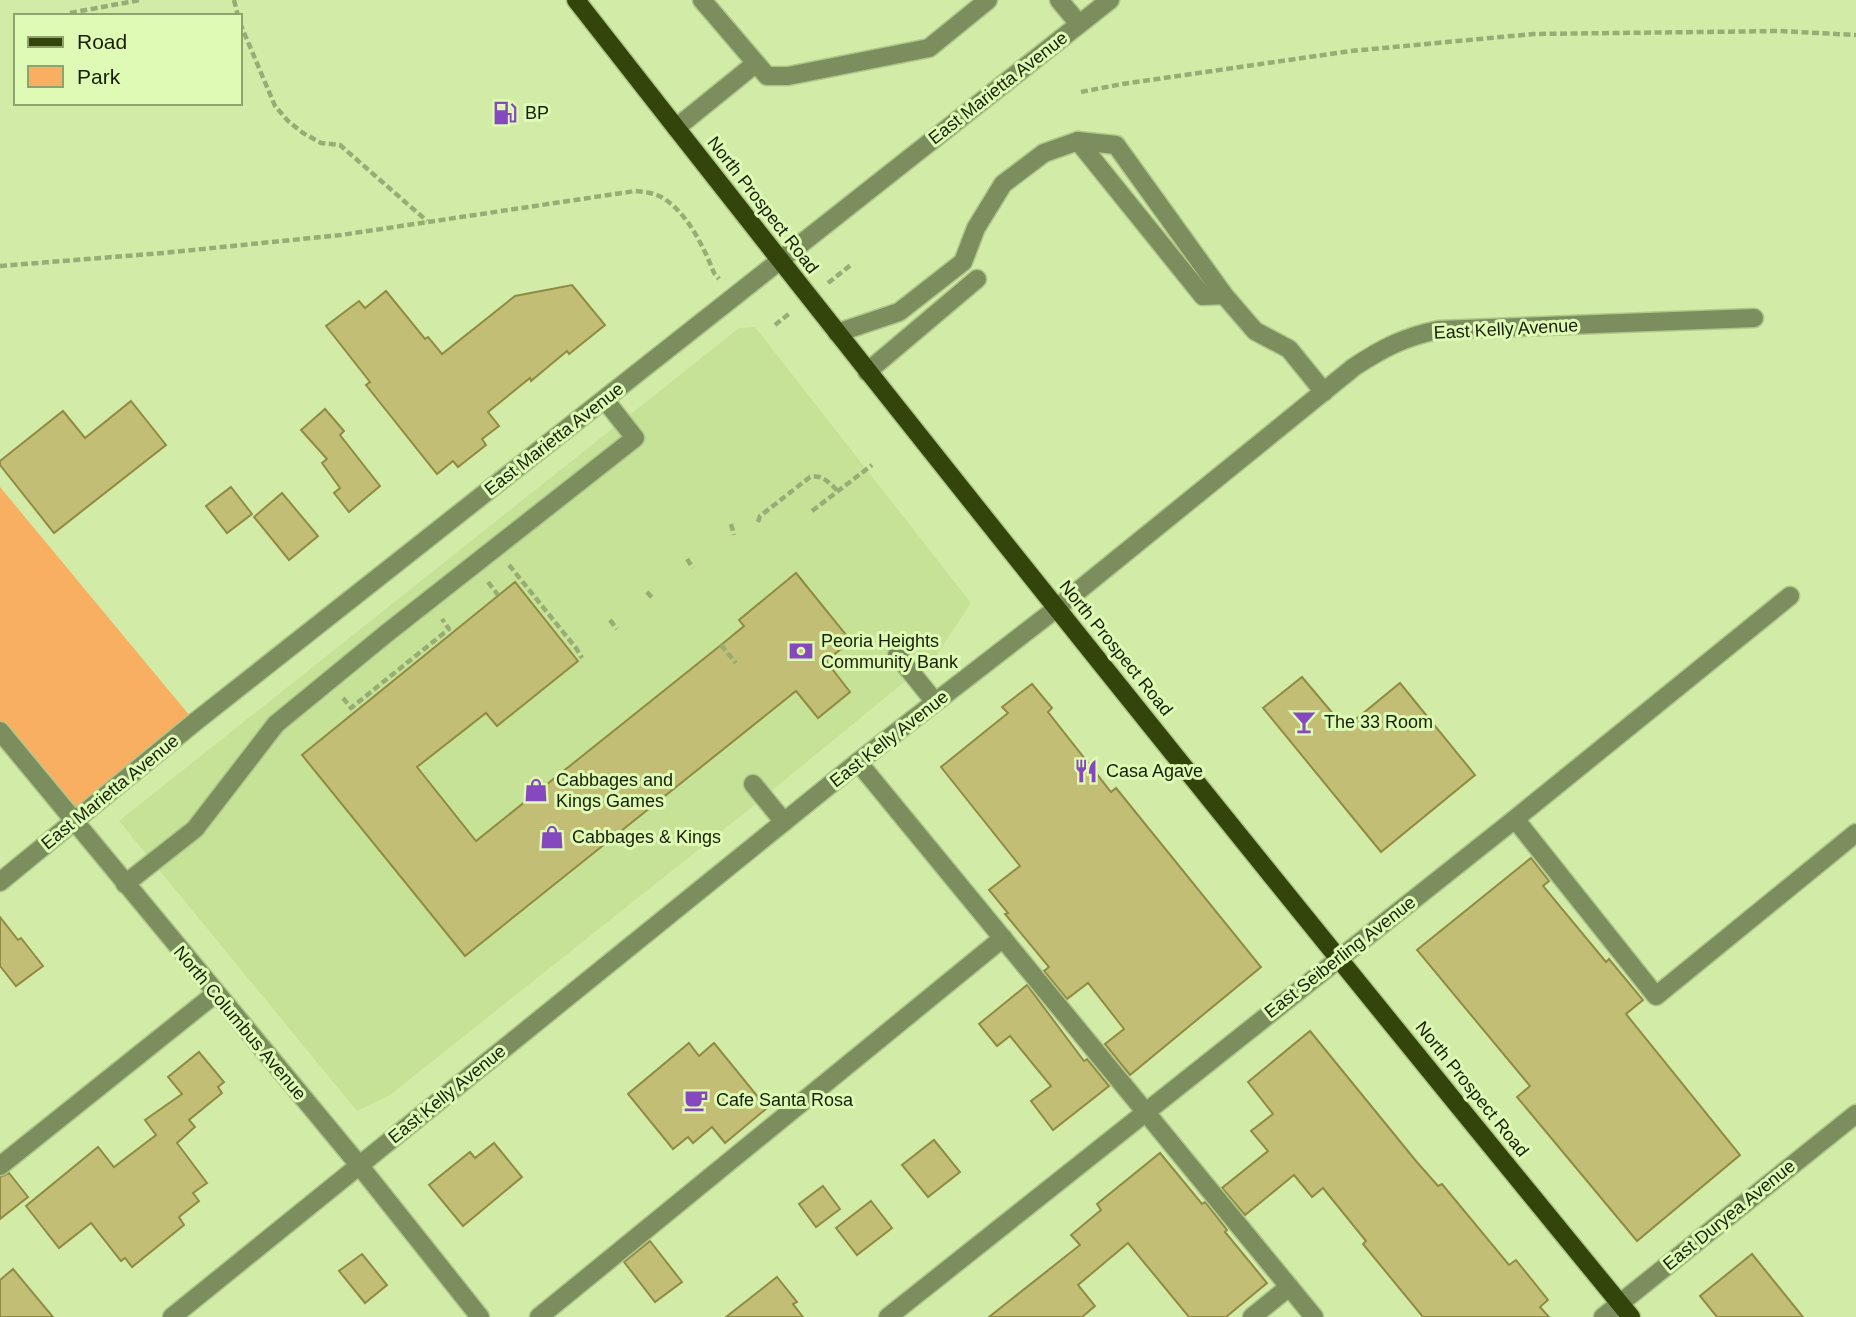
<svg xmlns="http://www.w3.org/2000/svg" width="1856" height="1317" viewBox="0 0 1856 1317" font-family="Helvetica,sans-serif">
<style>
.built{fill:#c5e296}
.green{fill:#f9af62}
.building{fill:#c3be75;stroke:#908b42;stroke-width:2}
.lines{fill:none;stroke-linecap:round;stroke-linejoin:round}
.minor-casing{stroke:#b0c78a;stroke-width:21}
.major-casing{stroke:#b0c78a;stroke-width:21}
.path{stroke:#98ad75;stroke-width:4.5;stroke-dasharray:7 3.5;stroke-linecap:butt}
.minor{stroke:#7c8e5e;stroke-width:18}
.major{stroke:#34450c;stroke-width:18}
.labels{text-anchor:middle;stroke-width:6;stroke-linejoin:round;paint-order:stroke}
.street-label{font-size:18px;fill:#172005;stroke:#dffab4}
.poi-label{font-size:18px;fill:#172005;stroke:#dffab4;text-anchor:start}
</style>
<rect width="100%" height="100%" fill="#d2eca7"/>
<!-- built -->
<polygon class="built" points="755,327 971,603 936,656 747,811 390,1095 357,1111 119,821 739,328"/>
<!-- green -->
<polygon class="green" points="0,487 195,722 75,822 0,731"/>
<!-- building -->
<g class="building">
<polygon points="572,285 605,325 569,354 567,351 531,381 530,378 488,412 499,426 482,439 486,445 458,467 453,461 437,474 366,385 370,382 326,326 359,301 365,308 386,291 425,339 428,337 442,354 515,296"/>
<polygon points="131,401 166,445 54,533 0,465 0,461 63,411 85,438"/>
<polygon points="325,409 344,431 340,435 380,486 349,512 334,493 340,488 322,463 327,459 301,430"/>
<polygon points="231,487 252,514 227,533 206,506"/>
<polygon points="282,493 318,536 289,560 254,517"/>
<polygon points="796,573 851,641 826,661 850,692 818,718 796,691 465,956 302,755 515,582 578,661 497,726 486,713 417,767 476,841 721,645 744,626 739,620"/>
<polygon points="1302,677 1345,728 1400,683 1475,775 1381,852 1263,708"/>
<polygon points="1032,684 1052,708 1048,712 1111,792 1116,788 1261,967 1130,1075 1105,1044 1124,1029 1088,983 1067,999 1044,971 1049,967 1005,914 1008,913 989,890 1020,866 941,767 1008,713 1002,707"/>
<polygon points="1531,858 1549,881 1543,886 1606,962 1609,959 1643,1000 1626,1014 1740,1155 1637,1241 1517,1097 1530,1086 1417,950"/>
<polygon points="0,917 18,940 21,938 43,966 16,986 0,966"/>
<polygon points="1027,985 1084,1061 1087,1059 1109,1086 1053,1130 1031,1101 1051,1086 1010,1036 997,1046 979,1024"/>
<polygon points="1310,1031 1416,1161 1438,1186 1442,1184 1509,1265 1516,1260 1548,1300 1540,1307 1549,1317 1423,1317 1363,1244 1366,1241 1323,1188 1312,1197 1294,1175 1245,1215 1222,1188 1268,1151 1251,1131 1273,1114 1248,1082"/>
<polygon points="689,1043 699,1056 714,1043 767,1108 725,1143 712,1127 693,1143 688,1137 673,1149 628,1094"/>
<polygon points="199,1052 224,1082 218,1087 222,1093 189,1120 195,1127 177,1143 207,1183 193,1193 199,1201 179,1217 184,1225 132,1267 125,1258 121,1261 91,1223 59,1248 26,1206 98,1147 114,1167 156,1135 145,1120 182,1094 168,1077"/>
<polygon points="934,1140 960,1172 928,1197 902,1165"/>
<polygon points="494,1143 522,1177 463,1226 429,1185 470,1152 475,1158"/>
<polygon points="1160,1153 1202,1204 1205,1202 1227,1230 1225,1232 1267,1283 1226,1317 1189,1317 1128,1243 1078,1285 1095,1306 1082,1317 989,1317 1080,1245 1071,1235 1101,1210 1097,1204"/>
<polygon points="9,1173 28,1197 0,1219 0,1177"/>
<polygon points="823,1186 840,1209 816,1227 799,1204"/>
<polygon points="871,1201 892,1228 857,1255 836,1228"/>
<polygon points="650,1241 682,1282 655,1302 624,1262"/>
<polygon points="362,1254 387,1285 365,1303 339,1271"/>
<polygon points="1752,1254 1803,1317 1717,1317 1700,1296"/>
<polygon points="13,1269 53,1317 0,1317 0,1280"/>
<polygon points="777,1277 797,1302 793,1304 803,1317 726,1317"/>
</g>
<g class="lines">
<!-- minor casing -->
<g class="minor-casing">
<g id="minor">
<polyline points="702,0 767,76 788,76 929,48 988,0"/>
<polyline points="1059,0 1079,24"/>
<polyline points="676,128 755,64"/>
<polyline points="1078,141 1203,296 1224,295"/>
<polyline points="837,333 899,312 963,262 976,228 1003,184 1044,153 1078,141 1116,145 1224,295 1255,331 1289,349 1324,392"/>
<polyline points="867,372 977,279"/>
<polyline points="897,655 935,702"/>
<polyline points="0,731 359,1165 480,1317"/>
<polyline points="858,762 1314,1317"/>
<polyline points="753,784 784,822"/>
<polyline points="1515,819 1656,996 1856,833"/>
<polyline points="0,882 195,722 1110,0"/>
<polyline points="125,884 195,829 276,724 387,633 635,438 605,400"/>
<polyline points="0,1166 215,994"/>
<path d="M172 1317 858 762 1057 608 1354 367C1383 348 1404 337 1438 330L1754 318"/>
<polyline points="539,1317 1003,938"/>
<polyline points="888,1317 1515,819 1790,596"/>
<polyline points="1252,1317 1289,1287"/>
<polyline points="1603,1317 1856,1114"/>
</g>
</g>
<!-- major casing -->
<g class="major-casing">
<path id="major" d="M576 0C922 443 1274 882 1631 1317"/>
</g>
<!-- path -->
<g class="path">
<polyline points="234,0 238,16"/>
<polyline points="70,13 140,0"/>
<polyline points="240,23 275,106 288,121 303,133 321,143 340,145 427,221"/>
<polyline points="1081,92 1122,84 1351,51 1533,34 1780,31 1856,35"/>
<path d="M0 266 163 253 341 235 635 191C646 192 657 193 666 200 689 216 704 248 714 273L719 279"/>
<polyline points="828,283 852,264"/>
<polyline points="775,325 791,312"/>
<polyline points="812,511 872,465"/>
<path d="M758 522 760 516 810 477C823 474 829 483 838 491"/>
<polyline points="731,524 734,535"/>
<polyline points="687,559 693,568"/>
<polyline points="509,565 576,648 582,658"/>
<polyline points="488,582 498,595"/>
<polyline points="647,592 654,600"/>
<polyline points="610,620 617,629"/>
<polyline points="721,645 736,663"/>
<polyline points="343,698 351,708 449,629 442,619"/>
</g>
<!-- minor -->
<use href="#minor" class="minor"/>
<!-- major -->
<use href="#major" class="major"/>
</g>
<!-- icons -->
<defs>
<g id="fuel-bare" transform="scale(1.89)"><path d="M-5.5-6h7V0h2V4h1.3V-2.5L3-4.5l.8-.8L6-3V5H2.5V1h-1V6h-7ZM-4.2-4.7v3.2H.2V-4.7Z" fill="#8648be" stroke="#dffab4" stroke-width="2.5" paint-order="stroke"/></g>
<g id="bank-bare" transform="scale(1.89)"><path d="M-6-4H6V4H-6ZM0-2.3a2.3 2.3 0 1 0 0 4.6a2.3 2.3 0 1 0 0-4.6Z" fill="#8648be" stroke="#dffab4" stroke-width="2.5" paint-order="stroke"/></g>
<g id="bar-bare" transform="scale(1.89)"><path d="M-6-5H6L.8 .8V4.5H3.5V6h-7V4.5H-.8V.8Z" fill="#8648be" stroke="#dffab4" stroke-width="2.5" paint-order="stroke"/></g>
<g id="restaurant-bare" transform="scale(1.89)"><path d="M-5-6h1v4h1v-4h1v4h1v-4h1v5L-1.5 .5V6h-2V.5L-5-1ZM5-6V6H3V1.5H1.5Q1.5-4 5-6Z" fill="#8648be" stroke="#dffab4" stroke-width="2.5" paint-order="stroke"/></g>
<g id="shop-bare" transform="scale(1.89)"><path d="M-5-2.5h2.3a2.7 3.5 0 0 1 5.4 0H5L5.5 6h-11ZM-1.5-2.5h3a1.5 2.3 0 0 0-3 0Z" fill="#8648be" stroke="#dffab4" stroke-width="2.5" paint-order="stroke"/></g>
<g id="cafe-bare" transform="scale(1.89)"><path d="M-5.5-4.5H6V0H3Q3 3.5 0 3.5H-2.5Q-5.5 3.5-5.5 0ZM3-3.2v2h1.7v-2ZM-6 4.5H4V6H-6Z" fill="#8648be" stroke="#dffab4" stroke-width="2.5" paint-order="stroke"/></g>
</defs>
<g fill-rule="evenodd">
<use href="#fuel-bare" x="505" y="113"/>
<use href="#bank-bare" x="801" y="651"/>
<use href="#bar-bare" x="1304" y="722"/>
<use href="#restaurant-bare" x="1086" y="771"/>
<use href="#shop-bare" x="536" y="790"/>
<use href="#shop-bare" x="552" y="837"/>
<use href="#cafe-bare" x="696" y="1100"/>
</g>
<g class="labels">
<!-- street labels -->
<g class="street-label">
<text transform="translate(998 88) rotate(-38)" y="6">East Marietta Avenue</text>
<text transform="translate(763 205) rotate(52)" y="6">North Prospect Road</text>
<text transform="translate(1506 329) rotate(-3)" y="6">East Kelly Avenue</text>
<text transform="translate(554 439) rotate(-38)" y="6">East Marietta Avenue</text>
<text transform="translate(1116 648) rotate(51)" y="6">North Prospect Road</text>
<text transform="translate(889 739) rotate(-38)" y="6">East Kelly Avenue</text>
<text transform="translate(110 792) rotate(-39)" y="6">East Marietta Avenue</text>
<text transform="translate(1340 957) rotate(-38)" y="6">East Seiberling Avenue</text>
<text transform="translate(240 1023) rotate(50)" y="6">North Columbus Avenue</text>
<text transform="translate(1472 1089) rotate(51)" y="6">North Prospect Road</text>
<text transform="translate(447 1094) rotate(-39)" y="6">East Kelly Avenue</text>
<text transform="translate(1729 1215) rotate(-39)" y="6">East Duryea Avenue</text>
</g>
<!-- poi labels -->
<g class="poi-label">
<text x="525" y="119">BP</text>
<text x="821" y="647">Peoria Heights<tspan x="821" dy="21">Community Bank</tspan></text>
<text x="1324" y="728">The 33 Room</text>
<text x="1106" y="777">Casa Agave</text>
<text x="556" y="786">Cabbages and<tspan x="556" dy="21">Kings Games</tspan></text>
<text x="572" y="843">Cabbages &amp; Kings</text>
<text x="716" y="1106">Cafe Santa Rosa</text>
</g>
</g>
<!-- legend -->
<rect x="14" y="14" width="228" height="91" fill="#dffab4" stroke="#8fa36e" stroke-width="2"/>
<rect x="28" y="37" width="35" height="10" fill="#34450c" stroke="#8fa36e" stroke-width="2"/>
<text x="77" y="49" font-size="21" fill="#172005">Road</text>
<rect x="28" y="66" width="35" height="21" fill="#f9af62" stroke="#8fa36e" stroke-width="2"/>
<text x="77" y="84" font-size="21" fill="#172005">Park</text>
</svg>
